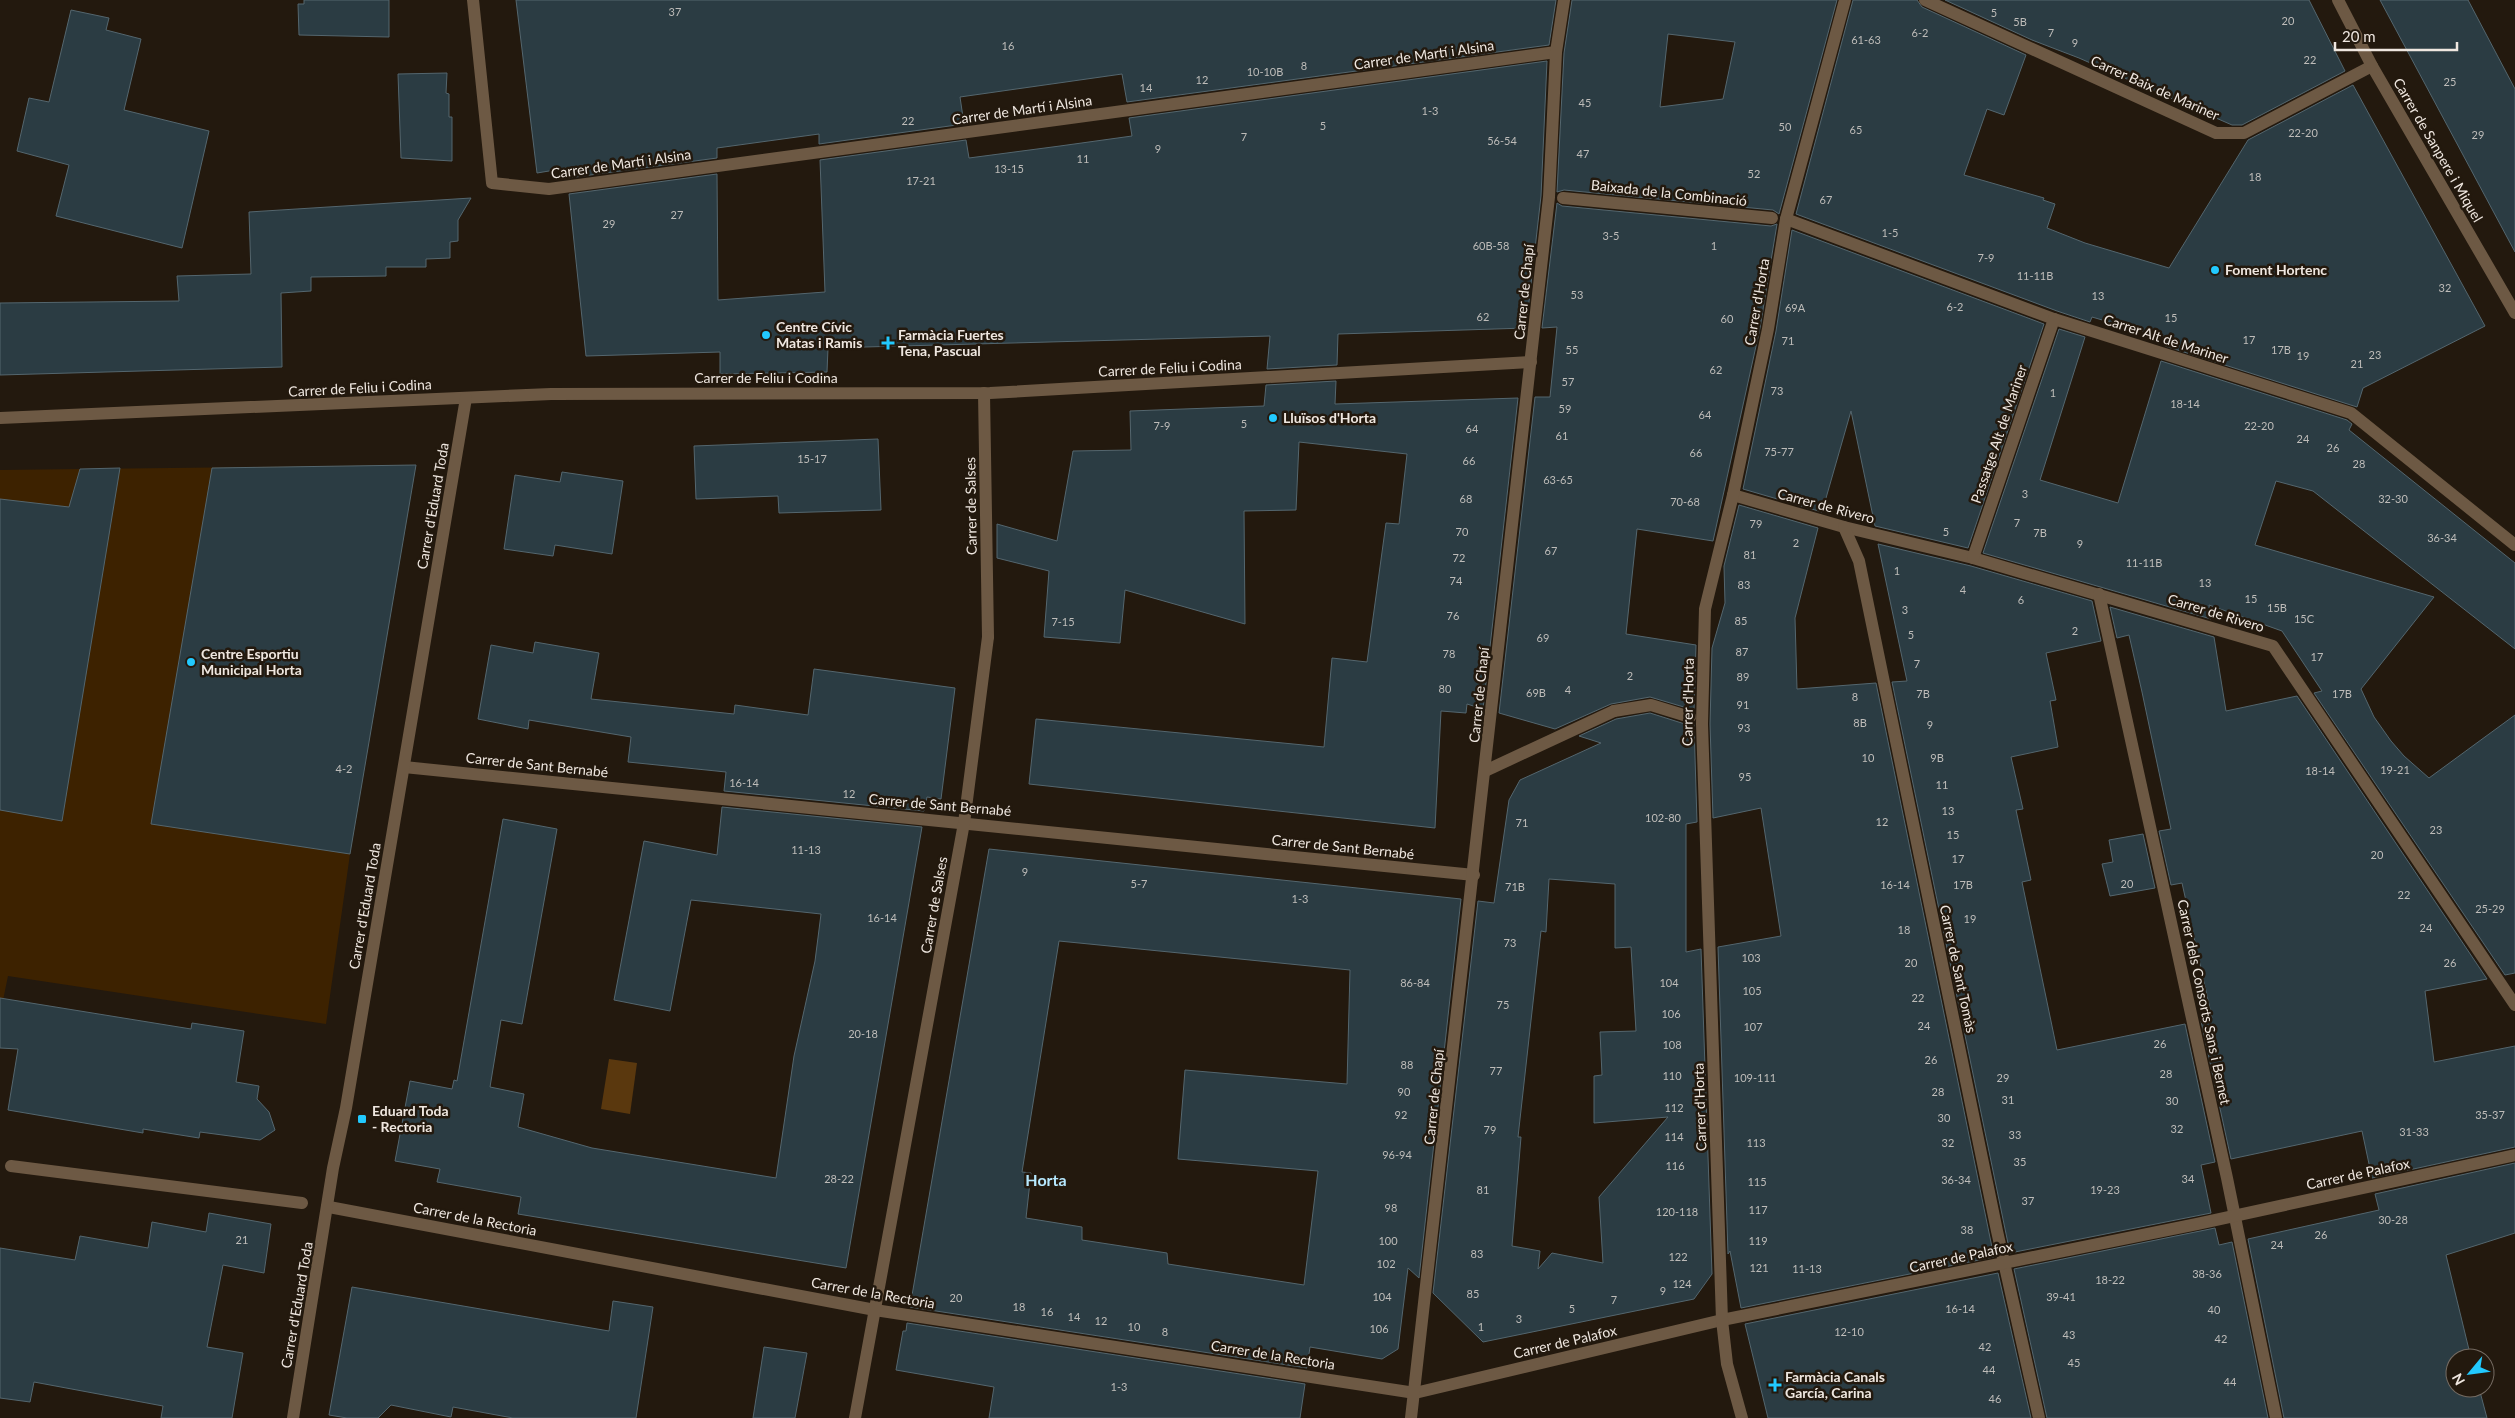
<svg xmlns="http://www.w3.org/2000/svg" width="2515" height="1418" viewBox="0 0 2515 1418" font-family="Lato,sans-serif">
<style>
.green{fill:#3d2200}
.water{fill:#5a380e}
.building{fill:#2b3c43;stroke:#54666e;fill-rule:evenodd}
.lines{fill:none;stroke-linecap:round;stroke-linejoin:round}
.service{stroke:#6d5944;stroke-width:12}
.pedestrian{stroke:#6d5944;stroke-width:12}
.minor{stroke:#6d5944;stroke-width:12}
.poi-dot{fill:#22c9fe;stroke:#23190e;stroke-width:2}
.labels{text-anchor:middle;stroke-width:5;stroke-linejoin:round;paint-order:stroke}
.number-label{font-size:11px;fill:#bebcb9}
.street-label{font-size:14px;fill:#efe7e0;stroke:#23190e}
.poi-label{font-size:14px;font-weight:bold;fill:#efe7e0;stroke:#23190e;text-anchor:start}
.quarter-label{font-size:16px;font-weight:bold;fill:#b6e8fe;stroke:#23190e}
</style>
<rect width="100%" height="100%" fill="#23190e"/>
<!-- green -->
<polygon class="green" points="416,465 350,854 326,1024 8,976 0,1015 0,470"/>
<!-- water -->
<polygon class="water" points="609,1059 637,1063 630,1114 601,1109"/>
<!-- building -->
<g class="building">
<polygon points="304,0 389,0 389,37 299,35 298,4 304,4"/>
<polygon points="516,0 1556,0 1549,45 1127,102 1122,74 960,97 964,124 819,144 819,134 717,148 717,158 568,178 567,168 537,173"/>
<path d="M1572 0H1837L1779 214 1773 210 1564 190 1557 192 1564 53ZM1668 34 1735 42 1723 99 1660 107Z"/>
<polygon points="1853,0 1917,0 1922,7 2026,55 2004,115 1987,109 1964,175 2044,198 2043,200 2055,204 2047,228 2085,243 2169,268 2248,140 2353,85 2485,326 2363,388 2357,407 2165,346 2167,339 2092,317 2090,322 2057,311 1796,214"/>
<polygon points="1945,0 2309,0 2345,71 2242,125 2232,125 2079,58 2032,40"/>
<polygon points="2380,0 2468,0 2515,89 2515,252"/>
<polygon points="71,10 109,18 106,30 141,39 124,110 209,131 182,248 56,216 69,165 17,151 29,98 49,102"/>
<polygon points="1547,61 1541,196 1526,328 1338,334 1337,365 1267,369 1270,336 828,348 827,372 720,374 720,352 586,356 569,194 717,174 718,300 825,292 820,160 966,140 969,158 1060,146 1132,136 1129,118"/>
<polygon points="447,73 446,93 449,94 449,117 452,117 452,161 401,158 398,74"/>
<polygon points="471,198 458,220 458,241 450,242 450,258 426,259 426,267 386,267 386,276 311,277 311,291 281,293 282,367 0,375 0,303 179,301 177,276 251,274 249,212"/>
<polygon points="1557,203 1562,206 1771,226 1777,224 1760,328 1713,541 1637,529 1626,634 1696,645 1694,710 1650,697 1611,704 1555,729 1499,713 1535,397 1550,397 1557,327 1542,328"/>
<polygon points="1792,230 2044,324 1968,548 1875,526 1851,411 1822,512 1743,489 1776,331"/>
<polygon points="2059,329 2085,337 2040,480 2118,503 2161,361 2347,420 2352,424 2349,430 2515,563 2515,649 2313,491 2276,481 2255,545 2434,597 2361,689 2374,717 2391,741 2404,756 2429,778 2515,715 2515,973 2505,975 2314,693 2322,691 2282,631 2209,605 2211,619 1983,553"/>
<polygon points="1336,381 1335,404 1518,398 1483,709 1467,704 1466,713 1441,711 1435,828 1029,784 1036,719 1324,747 1332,658 1367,662 1386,523 1399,524 1407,454 1299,442 1296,510 1244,511 1245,624 1125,590 1120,643 1044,637 1049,571 997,558 997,524 1057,541 1073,451 1131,450 1130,411 1264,406 1266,385"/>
<polygon points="878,439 881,510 779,513 778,496 696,499 694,446"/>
<polygon points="416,465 350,854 151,824 212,468"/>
<polygon points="120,468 62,821 0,810 0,499 69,507 80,469"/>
<polygon points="562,472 623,481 612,554 555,545 553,556 504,549 515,475 560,482"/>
<polygon points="1739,505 1818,528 1795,618 1797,689 1876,683 1994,1257 1741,1308 1730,1251 1728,1254 1718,947 1781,936 1761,808 1713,818 1710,724 1712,648 1725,603 1724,566"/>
<polygon points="1878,544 1971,566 2092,601 2101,641 2046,653 2056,700 2050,701 2058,747 2011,757 2023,809 2016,810 2031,880 2022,882 2057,1050 2185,1024 2215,1162 2201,1165 2211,1213 2010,1253 1892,682 1907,681"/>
<polygon points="2110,607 2214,637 2226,711 2297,696 2487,979 2425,991 2434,1062 2515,1046 2515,1147 2372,1178 2362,1131 2231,1159 2201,1021 2212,1018 2182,883 2171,885 2159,831 2171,829 2142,692 2129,635 2117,638"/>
<polygon points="535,642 599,653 591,699 734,714 735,705 808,715 814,669 955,688 941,799 927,797 924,811 724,791 726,772 628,762 631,737 529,720 528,729 478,719 491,645 533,653"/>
<path d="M1650 713 1688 725 1694 724 1697 822 1686 824V952L1701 949 1712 1274 1694 1299 1483 1342 1433 1293 1478 901 1494 903 1509 800 1520 780 1601 743 1579 736 1616 719ZM1549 879 1615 884V948L1631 947 1636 1031 1600 1032 1602 1075 1594 1076V1123L1668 1117 1599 1197 1603 1263 1552 1253 1538 1269 1540 1251 1512 1246 1521 1137H1518L1541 931 1546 932Z"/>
<polygon points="722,807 922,827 846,1268 518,1214 521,1197 437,1182 440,1169 395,1161 410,1081 452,1089 454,1080 457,1081 503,819 557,829 522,1024 501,1020 490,1087 524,1094 518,1127 592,1148 776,1178 794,1056 815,961 821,914 691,900 670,1011 614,1000 644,841 717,855"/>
<polygon points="2143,834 2155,888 2110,896 2102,864 2113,862 2109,840"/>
<path d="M989 849 1461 899 1419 1278 1408 1268 1398 1349 1382 1359 1310 1347 1307 1368 910 1307ZM1059 941 1350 970 1347 1084 1185 1070 1178 1159 1318 1171 1304 1285 1168 1264 1167 1253 1082 1240V1227L1026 1218 1031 1173 1022 1172Z"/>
<polygon points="0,998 191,1029 192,1023 244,1031 236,1082 259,1086 257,1099 269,1112 275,1130 260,1140 200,1132 199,1138 143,1129 143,1133 8,1110 18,1049 0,1048"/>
<polygon points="2515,1163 2515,1233 2446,1255 2471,1358 2455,1358 2455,1388 2479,1388 2487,1418 2284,1418 2248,1239 2379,1210 2375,1194"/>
<polygon points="209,1213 271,1224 264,1273 223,1265 207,1347 243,1353 232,1418 161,1418 163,1406 34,1382 30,1402 0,1398 0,1248 75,1260 80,1236 148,1248 152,1222 206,1232"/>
<polygon points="2215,1228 2219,1245 2232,1242 2268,1418 2047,1418 2014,1269"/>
<polygon points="1998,1273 2031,1418 1768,1418 1745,1324"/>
<polygon points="352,1287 609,1331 613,1301 653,1307 636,1418 513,1418 453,1407 451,1417 391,1405 378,1418 347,1418 329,1415"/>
<polygon points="907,1323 1305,1384 1300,1418 989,1418 994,1387 896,1370 903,1331 906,1331"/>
<polygon points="764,1347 807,1353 795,1418 753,1418"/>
</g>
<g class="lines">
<!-- service -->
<polyline class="service" points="1485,771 1614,711"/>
<!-- pedestrian -->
<g class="pedestrian">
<polyline points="1925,0 2216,133 2244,133 2372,66"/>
<polyline points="1563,198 1772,218"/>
<polyline points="984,393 988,637"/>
<polyline points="1614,711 1651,705 1690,717"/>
<polyline points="11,1166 302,1203"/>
</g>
<!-- minor -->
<g class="minor">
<polyline points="473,0 492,183 549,189 1556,52"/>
<polyline points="2338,0 2372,66 2515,313"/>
<polyline points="1786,219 2054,319 2351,413 2515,545"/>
<polyline points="0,418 551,394 990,393 1531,362"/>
<polyline points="1733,495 1844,527 1973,558 2273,646 2515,1005"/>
<polyline points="1844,527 1859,561 1997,1231 2039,1418"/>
<polyline points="1973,558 2054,319"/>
<polyline points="2099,594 2227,1178 2276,1418"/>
<polyline points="404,767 1474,875"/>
<polyline points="329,1207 875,1310 1415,1393 1722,1320 2197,1224 2515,1155"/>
<polyline points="293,1418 333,1168 346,1108 466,398"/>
<polyline points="855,1418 964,823 988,637"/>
<polyline points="1411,1418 1549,197 1556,52 1564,0"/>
<polyline points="1742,1418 1727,1364 1722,1320 1702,724 1705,609 1733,495 1768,329 1786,219 1845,0"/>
</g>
</g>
<!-- markers -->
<g class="poi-dot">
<circle cx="2215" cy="270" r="5"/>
<circle cx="766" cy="335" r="5"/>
<path d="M885.5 335.5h5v5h5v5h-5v5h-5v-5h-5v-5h5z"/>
<circle cx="1273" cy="418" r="5"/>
<circle cx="191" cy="662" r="5"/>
<rect x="357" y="1114" width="10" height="10" rx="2.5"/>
<path d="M1772.5 1377.5h5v5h5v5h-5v5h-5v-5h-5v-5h5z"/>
</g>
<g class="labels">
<!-- number labels -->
<g class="number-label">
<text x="675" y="16">37</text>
<text x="1994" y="17">5</text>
<text x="2288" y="25">20</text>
<text x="2020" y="26">5B</text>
<text x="1920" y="37">6-2</text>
<text x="2051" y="37">7</text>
<text x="1866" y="44">61-63</text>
<text x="2075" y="47">9</text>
<text x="1008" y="50">16</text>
<text x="2310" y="64">22</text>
<text x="1304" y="70">8</text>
<text x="1265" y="76">10-10B</text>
<text x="1202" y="84">12</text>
<text x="2450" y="86">25</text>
<text x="1146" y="92">14</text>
<text x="1585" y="107">45</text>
<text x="1430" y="115">1-3</text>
<text x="908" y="125">22</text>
<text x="1323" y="130">5</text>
<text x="1785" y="131">50</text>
<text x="1856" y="134">65</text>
<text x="2303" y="137">22-20</text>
<text x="2478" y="139">29</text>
<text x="1244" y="141">7</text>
<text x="1502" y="145">56-54</text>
<text x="1158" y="153">9</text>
<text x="1583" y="158">47</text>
<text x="1083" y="163">11</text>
<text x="1009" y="173">13-15</text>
<text x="1754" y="178">52</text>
<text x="2255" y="181">18</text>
<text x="921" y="185">17-21</text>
<text x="1826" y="204">67</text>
<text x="677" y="219">27</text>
<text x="609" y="228">29</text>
<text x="1890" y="237">1-5</text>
<text x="1611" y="240">3-5</text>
<text x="1491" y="250">60B-58</text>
<text x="1714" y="250">1</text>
<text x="1986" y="262">7-9</text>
<text x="2035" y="280">11-11B</text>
<text x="2445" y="292">32</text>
<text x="1577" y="299">53</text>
<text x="2098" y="300">13</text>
<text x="1955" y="311">6-2</text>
<text x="1795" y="312">69A</text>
<text x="1483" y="321">62</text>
<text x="2171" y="322">15</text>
<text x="1727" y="323">60</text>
<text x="2249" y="344">17</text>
<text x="1788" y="345">71</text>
<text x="1572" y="354">55</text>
<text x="2281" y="354">17B</text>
<text x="2375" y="359">23</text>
<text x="2303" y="360">19</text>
<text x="2357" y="368">21</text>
<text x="1716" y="374">62</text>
<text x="1568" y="386">57</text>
<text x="1777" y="395">73</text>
<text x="2053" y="397">1</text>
<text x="2185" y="408">18-14</text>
<text x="1565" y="413">59</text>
<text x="1705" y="419">64</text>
<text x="1244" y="428">5</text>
<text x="1162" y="430">7-9</text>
<text x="2259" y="430">22-20</text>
<text x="1472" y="433">64</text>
<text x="1562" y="440">61</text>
<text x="2303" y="443">24</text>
<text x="2333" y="452">26</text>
<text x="1779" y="456">75-77</text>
<text x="1696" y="457">66</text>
<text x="812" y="463">15-17</text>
<text x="1469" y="465">66</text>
<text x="2359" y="468">28</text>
<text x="1558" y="484">63-65</text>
<text x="2025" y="498">3</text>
<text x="1466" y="503">68</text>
<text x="2393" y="503">32-30</text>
<text x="1685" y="506">70-68</text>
<text x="2017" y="527">7</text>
<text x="1756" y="528">79</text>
<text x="1462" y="536">70</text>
<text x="1946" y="536">5</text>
<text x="2040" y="537">7B</text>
<text x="2442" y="542">36-34</text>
<text x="1796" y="547">2</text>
<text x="2080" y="548">9</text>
<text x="1551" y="555">67</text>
<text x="1750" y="559">81</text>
<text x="1459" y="562">72</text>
<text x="2144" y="567">11-11B</text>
<text x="1897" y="575">1</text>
<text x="1456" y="585">74</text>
<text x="2205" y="587">13</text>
<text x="1744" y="589">83</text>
<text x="1963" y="594">4</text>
<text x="2251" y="603">15</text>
<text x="2021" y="604">6</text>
<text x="2277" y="612">15B</text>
<text x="1905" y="614">3</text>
<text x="1453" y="620">76</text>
<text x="2304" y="623">15C</text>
<text x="1741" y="625">85</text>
<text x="1063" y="626">7-15</text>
<text x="2075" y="635">2</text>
<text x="1911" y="639">5</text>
<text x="1543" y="642">69</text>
<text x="1742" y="656">87</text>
<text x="1449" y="658">78</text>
<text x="2317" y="661">17</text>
<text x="1917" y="668">7</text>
<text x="1630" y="680">2</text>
<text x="1743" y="681">89</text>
<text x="1445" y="693">80</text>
<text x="1568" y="694">4</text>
<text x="1536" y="697">69B</text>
<text x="1923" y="698">7B</text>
<text x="2342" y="698">17B</text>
<text x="1855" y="701">8</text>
<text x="1743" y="709">91</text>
<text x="1860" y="727">8B</text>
<text x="1930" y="729">9</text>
<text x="1744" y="732">93</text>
<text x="1868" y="762">10</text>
<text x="1937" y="762">9B</text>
<text x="344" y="773">4-2</text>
<text x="2395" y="774">19-21</text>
<text x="2320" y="775">18-14</text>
<text x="1745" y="781">95</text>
<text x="744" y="787">16-14</text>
<text x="1942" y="789">11</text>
<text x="849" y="798">12</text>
<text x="1948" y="815">13</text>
<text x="1663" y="822">102-80</text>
<text x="1882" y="826">12</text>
<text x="1522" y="827">71</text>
<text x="2436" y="834">23</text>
<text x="1953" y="839">15</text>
<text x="806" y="854">11-13</text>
<text x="2377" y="859">20</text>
<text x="1958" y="863">17</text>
<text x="1025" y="876">9</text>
<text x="1139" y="888">5-7</text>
<text x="2127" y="888">20</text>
<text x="1895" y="889">16-14</text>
<text x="1963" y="889">17B</text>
<text x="1515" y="891">71B</text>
<text x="2404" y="899">22</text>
<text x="1300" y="903">1-3</text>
<text x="2490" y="913">25-29</text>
<text x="882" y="922">16-14</text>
<text x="1970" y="923">19</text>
<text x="2426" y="932">24</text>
<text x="1904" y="934">18</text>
<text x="1510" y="947">73</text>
<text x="1751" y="962">103</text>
<text x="1911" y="967">20</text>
<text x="2450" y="967">26</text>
<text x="1415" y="987">86-84</text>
<text x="1669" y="987">104</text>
<text x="1752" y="995">105</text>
<text x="1918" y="1002">22</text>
<text x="1503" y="1009">75</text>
<text x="1671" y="1018">106</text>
<text x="1924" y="1030">24</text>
<text x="1753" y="1031">107</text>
<text x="863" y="1038">20-18</text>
<text x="2160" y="1048">26</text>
<text x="1672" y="1049">108</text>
<text x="1931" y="1064">26</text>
<text x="1407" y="1069">88</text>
<text x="1496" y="1075">77</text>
<text x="2166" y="1078">28</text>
<text x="1672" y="1080">110</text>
<text x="1755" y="1082">109-111</text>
<text x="2003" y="1082">29</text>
<text x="1404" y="1096">90</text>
<text x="1938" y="1096">28</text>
<text x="2008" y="1104">31</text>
<text x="2172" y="1105">30</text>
<text x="1674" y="1112">112</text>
<text x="1401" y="1119">92</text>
<text x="2490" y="1119">35-37</text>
<text x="1944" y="1122">30</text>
<text x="2177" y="1133">32</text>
<text x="1490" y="1134">79</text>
<text x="2414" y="1136">31-33</text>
<text x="2015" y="1139">33</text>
<text x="1674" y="1141">114</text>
<text x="1756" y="1147">113</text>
<text x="1948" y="1147">32</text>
<text x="1397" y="1159">96-94</text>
<text x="2020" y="1166">35</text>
<text x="1675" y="1170">116</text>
<text x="839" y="1183">28-22</text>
<text x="2188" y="1183">34</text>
<text x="1956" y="1184">36-34</text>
<text x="1757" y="1186">115</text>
<text x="1483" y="1194">81</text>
<text x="2105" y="1194">19-23</text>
<text x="2028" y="1205">37</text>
<text x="1391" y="1212">98</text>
<text x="1758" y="1214">117</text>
<text x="1677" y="1216">120-118</text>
<text x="2393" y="1224">30-28</text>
<text x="1967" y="1234">38</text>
<text x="2321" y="1239">26</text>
<text x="242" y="1244">21</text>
<text x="1388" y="1245">100</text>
<text x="1758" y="1245">119</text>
<text x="2277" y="1249">24</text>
<text x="1477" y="1258">83</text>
<text x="1678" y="1261">122</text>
<text x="1386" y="1268">102</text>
<text x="1759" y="1272">121</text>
<text x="1807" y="1273">11-13</text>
<text x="2207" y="1278">38-36</text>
<text x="2110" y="1284">18-22</text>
<text x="1682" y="1288">124</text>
<text x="1663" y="1295">9</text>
<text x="1473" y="1298">85</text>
<text x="1382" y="1301">104</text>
<text x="2061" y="1301">39-41</text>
<text x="956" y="1302">20</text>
<text x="1614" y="1304">7</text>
<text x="1019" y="1311">18</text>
<text x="1572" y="1313">5</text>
<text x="1960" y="1313">16-14</text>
<text x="2214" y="1314">40</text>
<text x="1047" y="1316">16</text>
<text x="1074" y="1321">14</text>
<text x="1519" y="1323">3</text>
<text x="1101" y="1325">12</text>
<text x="1134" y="1331">10</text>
<text x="1481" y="1331">1</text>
<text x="1379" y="1333">106</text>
<text x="1165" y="1336">8</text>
<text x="1849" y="1336">12-10</text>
<text x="2069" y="1339">43</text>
<text x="2221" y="1343">42</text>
<text x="1985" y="1351">42</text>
<text x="2074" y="1367">45</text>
<text x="1989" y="1374">44</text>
<text x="2230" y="1386">44</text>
<text x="1119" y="1391">1-3</text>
<text x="1995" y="1403">46</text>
</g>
<!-- street labels -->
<g class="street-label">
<text transform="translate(1424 55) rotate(-8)" y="5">Carrer de Martí i Alsina</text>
<text transform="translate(2155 88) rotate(24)" y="5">Carrer Baix de Mariner</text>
<text transform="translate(1022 110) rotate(-8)" y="5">Carrer de Martí i Alsina</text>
<text transform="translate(2438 150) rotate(60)" y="5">Carrer de Sanpere i Miquel</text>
<text transform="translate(621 164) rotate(-8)" y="5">Carrer de Martí i Alsina</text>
<text transform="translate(1669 193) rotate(6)" y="5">Baixada de la Combinació</text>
<text transform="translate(1524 292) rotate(-84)" y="5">Carrer de Chapí</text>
<text transform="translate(1757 302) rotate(-80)" y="5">Carrer d'Horta</text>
<text transform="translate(2166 339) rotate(18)" y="5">Carrer Alt de Mariner</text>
<text transform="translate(1170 368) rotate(-3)" y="5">Carrer de Feliu i Codina</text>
<text x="766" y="383">Carrer de Feliu i Codina</text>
<text transform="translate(360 388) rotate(-3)" y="5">Carrer de Feliu i Codina</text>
<text transform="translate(1999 434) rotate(-71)" y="5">Passatge Alt de Mariner</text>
<text transform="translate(433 506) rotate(-80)" y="5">Carrer d'Eduard Toda</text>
<text transform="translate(971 506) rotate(-91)" y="5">Carrer de Salses</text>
<text transform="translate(1826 506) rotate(15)" y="5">Carrer de Rivero</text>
<text transform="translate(2216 613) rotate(17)" y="5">Carrer de Rivero</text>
<text transform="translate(1479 695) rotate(-84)" y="5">Carrer de Chapí</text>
<text transform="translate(1688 702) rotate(-89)" y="5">Carrer d'Horta</text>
<text transform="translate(537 765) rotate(6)" y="5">Carrer de Sant Bernabé</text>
<text transform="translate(940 805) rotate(5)" y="5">Carrer de Sant Bernabé</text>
<text transform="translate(1343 847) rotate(6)" y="5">Carrer de Sant Bernabé</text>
<text transform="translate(934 905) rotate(-80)" y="5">Carrer de Salses</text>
<text transform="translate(365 906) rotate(-80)" y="5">Carrer d'Eduard Toda</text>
<text transform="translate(1958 969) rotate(78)" y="5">Carrer de Sant Tomàs</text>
<text transform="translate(2204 1002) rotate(78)" y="5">Carrer dels Consorts Sans i Bernet</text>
<text transform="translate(1434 1097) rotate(-84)" y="5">Carrer de Chapí</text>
<text transform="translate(1700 1107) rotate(-92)" y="5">Carrer d'Horta</text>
<text transform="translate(2358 1174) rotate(-12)" y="5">Carrer de Palafox</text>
<text transform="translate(475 1219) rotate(11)" y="5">Carrer de la Rectoria</text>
<text transform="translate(1961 1257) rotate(-12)" y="5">Carrer de Palafox</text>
<text transform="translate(873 1293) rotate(10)" y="5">Carrer de la Rectoria</text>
<text transform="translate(297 1305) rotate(-80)" y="5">Carrer d'Eduard Toda</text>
<text transform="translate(1565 1342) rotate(-13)" y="5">Carrer de Palafox</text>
<text transform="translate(1273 1355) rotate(9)" y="5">Carrer de la Rectoria</text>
</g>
<!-- poi labels -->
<g class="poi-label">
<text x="2225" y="275">Foment Hortenc</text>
<text x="776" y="332">Centre Cívic<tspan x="776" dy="16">Matas i Ramis</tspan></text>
<text x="898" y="340">Farmàcia Fuertes<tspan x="898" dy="16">Tena, Pascual</tspan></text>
<text x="1283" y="423">Lluïsos d'Horta</text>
<text x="201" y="659">Centre Esportiu<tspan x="201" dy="16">Municipal Horta</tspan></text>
<text x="372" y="1116">Eduard Toda<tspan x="372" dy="16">- Rectoria</tspan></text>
<text x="1785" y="1382">Farmàcia Canals<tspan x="1785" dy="16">García, Carina</tspan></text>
</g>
<!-- quarter labels -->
<g class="quarter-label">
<text x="1046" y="1186">Horta</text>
</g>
</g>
<!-- north arrow -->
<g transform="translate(2470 1373) rotate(241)"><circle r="24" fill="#23190e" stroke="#756b62"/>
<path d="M0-4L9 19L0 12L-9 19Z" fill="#22c9fe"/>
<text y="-8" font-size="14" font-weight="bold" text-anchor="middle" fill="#efe7e0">N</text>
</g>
<!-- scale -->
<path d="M2335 42v8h122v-8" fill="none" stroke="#efe7e0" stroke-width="2.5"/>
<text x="2342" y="42" font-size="15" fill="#efe7e0" stroke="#23190e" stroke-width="4" paint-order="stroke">20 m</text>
</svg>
